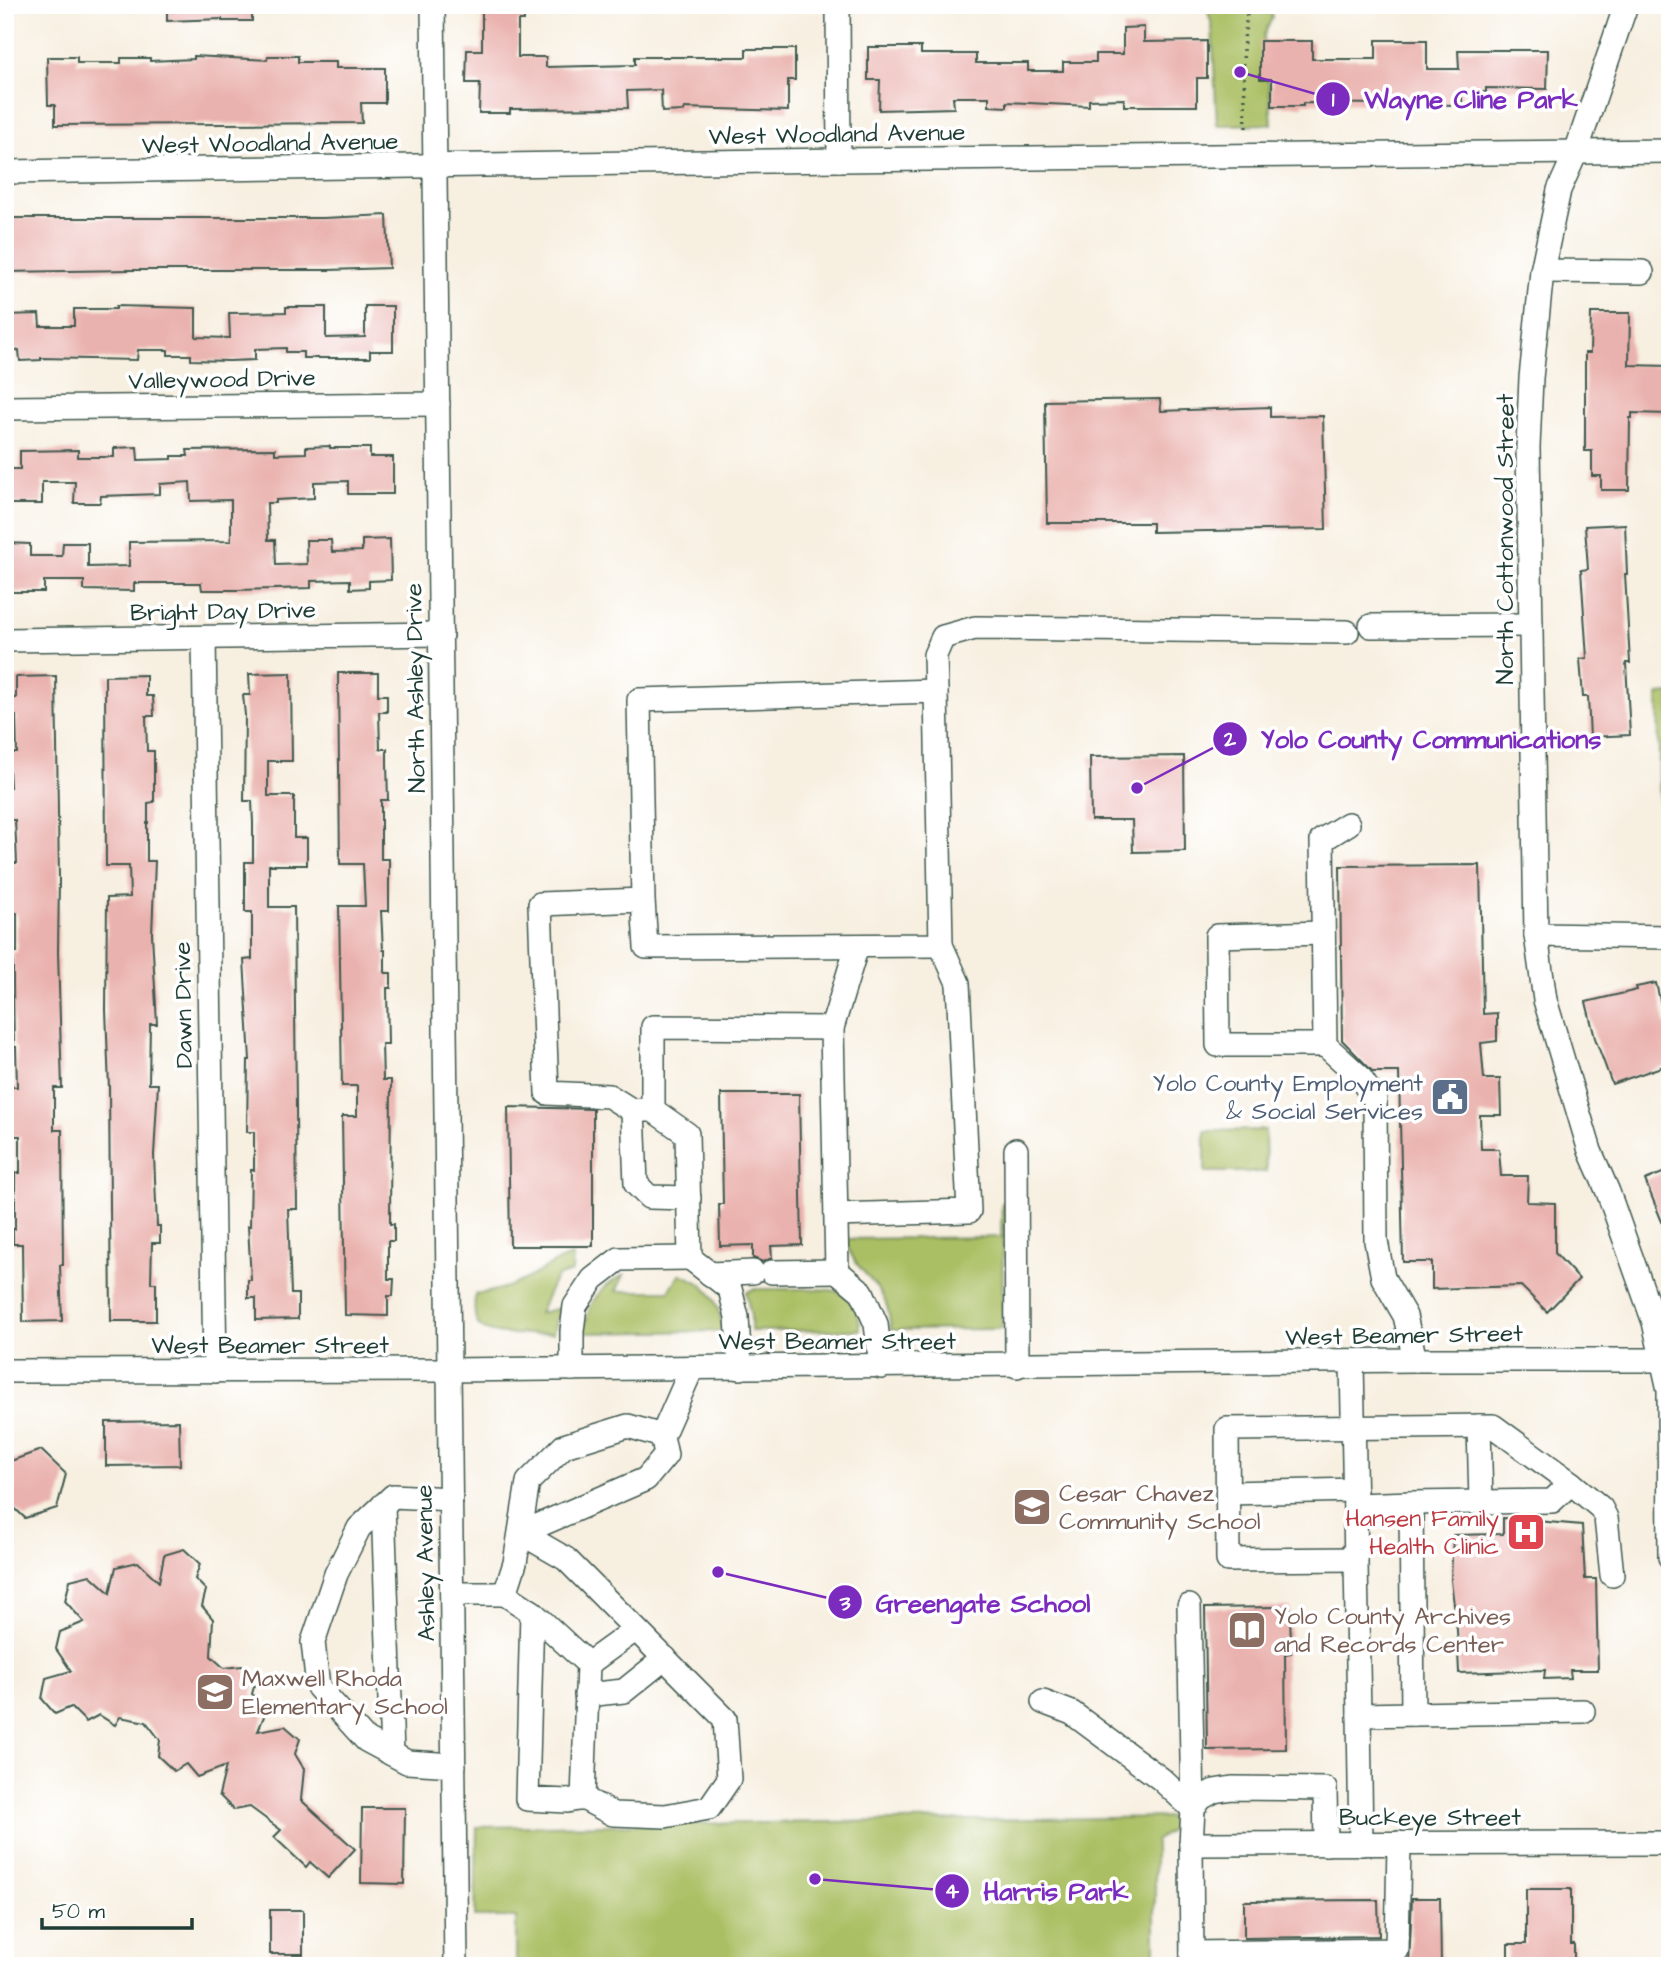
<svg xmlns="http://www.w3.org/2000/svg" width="1675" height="1971" viewBox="0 0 1675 1971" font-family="'Architects Daughter',sans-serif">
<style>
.green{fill:#aabf64;stroke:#647e4c;stroke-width:2}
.building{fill:#eab2ae}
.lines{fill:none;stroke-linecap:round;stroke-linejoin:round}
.minor-casing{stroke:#3f584e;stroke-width:26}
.path{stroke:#3f584e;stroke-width:3.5;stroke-dasharray:2 5;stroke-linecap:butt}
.minor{stroke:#fff;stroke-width:23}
.labels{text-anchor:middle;stroke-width:7;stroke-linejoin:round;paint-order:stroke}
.street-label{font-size:24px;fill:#1f3d34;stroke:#fff}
.service-label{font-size:24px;fill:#4e5e75;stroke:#fff;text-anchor:end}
.education-label{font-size:24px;fill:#785e54;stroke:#fff;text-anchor:start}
.health-label{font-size:24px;fill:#be3a42;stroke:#fff;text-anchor:end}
.leader{fill:none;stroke:#7b2cbf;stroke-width:2.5}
.callout-dot{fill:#7b2cbf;stroke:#fff;stroke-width:2.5}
.mark-label{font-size:21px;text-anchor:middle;font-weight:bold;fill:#fff}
.callout-label{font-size:26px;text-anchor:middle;font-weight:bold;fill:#7b2cbf;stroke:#fff;stroke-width:7;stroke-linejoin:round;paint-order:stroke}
</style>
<rect width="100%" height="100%" fill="#fff"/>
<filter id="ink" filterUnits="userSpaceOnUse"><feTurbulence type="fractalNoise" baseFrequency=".0143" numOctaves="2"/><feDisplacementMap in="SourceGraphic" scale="14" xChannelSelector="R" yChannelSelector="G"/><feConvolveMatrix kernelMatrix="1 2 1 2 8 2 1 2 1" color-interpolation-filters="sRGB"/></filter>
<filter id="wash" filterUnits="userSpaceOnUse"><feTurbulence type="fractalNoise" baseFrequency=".00686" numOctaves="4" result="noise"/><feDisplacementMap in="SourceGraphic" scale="28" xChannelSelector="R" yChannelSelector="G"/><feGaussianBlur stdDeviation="1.57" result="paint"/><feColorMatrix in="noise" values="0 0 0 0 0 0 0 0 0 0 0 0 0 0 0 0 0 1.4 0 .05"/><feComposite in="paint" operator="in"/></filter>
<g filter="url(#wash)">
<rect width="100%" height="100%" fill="#f7efe0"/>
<!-- green -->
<g class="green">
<polygon points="1206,5 1270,5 1272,18 1264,35 1262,59 1269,85 1272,124 1217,125 1212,25"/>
<polygon points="1670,694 1670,816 1660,816 1658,695"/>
<polygon points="1265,1130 1266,1172 1205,1172 1205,1131"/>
<path d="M1002 1203H1006L1005 1237H1003L1002 1329 891 1330C890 1320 889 1310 885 1301 874 1277 851 1267 846 1239L1001 1237Z"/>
<path d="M573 1256 572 1272 556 1277 539 1313 560 1308 553 1333C536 1333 484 1340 477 1322 473 1315 475 1302 475 1294 497 1292 514 1286 533 1275 547 1268 557 1259 573 1256Z"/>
<path d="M624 1275 616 1291H669L680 1274C708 1282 721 1303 722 1331L584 1333C587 1304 598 1288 624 1275Z"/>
<path d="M753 1289C770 1289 787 1289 804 1289 839 1289 858 1289 860 1330L751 1331V1316L746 1293Z"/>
<polygon points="1174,1817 1174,1828 1155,1841 1155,1966 516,1966 516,1917 475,1917 477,1827"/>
</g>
<g id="blocks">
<!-- building -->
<g class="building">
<polygon points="167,5 252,5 252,21 222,21 222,19 167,21"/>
<polygon points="482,5 524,5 524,21 518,21 518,57 546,57 546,67 635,65 635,57 746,57 746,49 795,49 795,80 788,80 788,111 684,108 684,111 662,112 661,90 627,91 628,108 510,109 510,113 479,113 480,83 466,83 467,50 482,50"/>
<polygon points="1144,27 1144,42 1207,41 1207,78 1197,78 1197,106 1124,106 1124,99 1089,100 1089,106 1007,102 1007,107 989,106 989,97 953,97 954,108 879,110 880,80 868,80 868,47 921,47 921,54 976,54 976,63 1028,63 1028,71 1063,71 1063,62 1096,62 1096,54 1123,54 1123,28"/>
<polygon points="1376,40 1427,40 1427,69 1459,69 1458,50 1548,50 1547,89 1486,88 1486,92 1462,93 1462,105 1303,103 1303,106 1272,106 1272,79 1260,79 1260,41 1312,41 1312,59 1376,59"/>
<polygon points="194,56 267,60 268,56 298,56 298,62 336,62 336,68 385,68 385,103 361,103 362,123 55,125 55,105 48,105 47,57 77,57 77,63 121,63 121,58 150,58 150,61 194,59"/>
<polygon points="387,215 389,268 329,270 130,270 5,272 5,218 323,218"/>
<polygon points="116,306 196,308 196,337 230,338 229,313 286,312 286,307 326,307 326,338 365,337 365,306 393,306 393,351 370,351 370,358 303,358 303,352 286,352 286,348 255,349 255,360 229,361 191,360 191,355 168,355 168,350 138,350 137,360 41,358 41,360 20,361 19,350 5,351 5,315 39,314 40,326 74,326 74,309 116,309"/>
<polygon points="1591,313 1630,313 1629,365 1670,366 1670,414 1632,413 1632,418 1630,418 1629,490 1601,490 1601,476 1592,476 1592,451 1585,451 1585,353 1590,353"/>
<polygon points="1160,399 1161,411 1270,407 1270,417 1323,416 1326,529 1152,532 1152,523 1047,523 1045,401"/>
<polygon points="330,446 330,448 370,448 370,457 393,457 393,494 348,494 348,481 314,482 314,498 276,500 276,503 267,503 268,540 275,540 276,565 307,564 306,540 331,540 332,552 362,551 362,540 390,539 391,580 369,581 369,588 350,589 350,580 311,581 311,588 238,590 202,590 201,583 134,583 134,591 84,590 84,581 44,581 44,592 5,592 5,543 30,544 30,556 62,556 63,543 88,543 88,567 129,566 129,542 231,541 231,500 191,501 190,482 160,484 160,494 101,496 100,503 74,503 75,482 42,482 42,504 5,504 5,469 20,469 20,451 78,450 78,457 114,457 114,448 137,447 138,460 172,459 172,456 188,456 187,450 275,449 275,454 306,453 306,447"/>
<polygon points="1625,524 1627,574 1625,574 1630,663 1626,663 1630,735 1590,737 1588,697 1583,697 1580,659 1587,658 1581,570 1588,569 1585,526"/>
<polygon points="291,673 292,761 268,761 268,796 294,796 294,838 307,838 307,865 269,865 269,907 294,907 297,1209 288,1209 291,1294 298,1294 298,1319 256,1320 256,1298 248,1298 248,1280 251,1280 248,1226 250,1226 251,1170 254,1170 254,1132 247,1132 248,1060 250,1060 244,960 252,959 252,912 245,912 245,862 253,862 253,823 252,801 244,801 245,715 243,695 250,695 249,674"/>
<polygon points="338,673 378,673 378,695 387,695 387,712 379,712 380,749 387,749 387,764 388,800 381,800 381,859 389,859 389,911 381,911 383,950 385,950 385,973 391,973 391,988 387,988 388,1044 382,1044 383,1080 391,1080 390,1224 394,1224 394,1241 388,1241 388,1279 394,1279 393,1296 388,1296 388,1316 345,1315 342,1116 357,1116 357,1086 342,1086 339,906 365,906 363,864 340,864"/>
<polygon points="146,675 146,696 153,696 154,716 146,716 147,751 154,751 154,802 148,803 148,823 147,823 147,861 155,861 152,934 157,1024 150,1024 149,1084 158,1084 154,1155 157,1226 160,1226 160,1243 152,1243 151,1283 156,1283 156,1321 111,1321 109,1088 106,1010 107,898 130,897 129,866 106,866 105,676"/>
<polygon points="56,676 59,879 58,952 62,1088 54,1088 54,1130 62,1130 63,1265 60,1265 62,1321 23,1322 22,1244 13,1244 13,1229 15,1229 15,1173 20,1173 20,1136 11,1136 10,1087 17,1087 16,1047 14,1047 13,984 13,952 17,952 17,913 10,913 10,863 17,863 15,820 9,820 7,787 10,787 8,753 17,753 16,716 8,716 8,698 16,698 16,677"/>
<polygon points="1184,756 1185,851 1133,852 1132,820 1091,820 1090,757"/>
<polygon points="1480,865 1483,1014 1497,1013 1497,1041 1481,1043 1484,1079 1500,1079 1501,1115 1480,1115 1481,1149 1499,1149 1501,1176 1528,1176 1527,1202 1555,1203 1555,1253 1579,1279 1547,1312 1521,1286 1432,1289 1432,1262 1403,1262 1399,1072 1373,1072 1342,1040 1340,866"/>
<polygon points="1656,983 1666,1026 1670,1025 1670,1064 1612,1084 1595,1038 1586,1002 1637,990 1636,987"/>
<polygon points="721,1094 799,1094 802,1245 771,1246 772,1258 763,1262 753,1258 753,1245 720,1246 719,1204 723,1204"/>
<polygon points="508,1107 593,1109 593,1246 510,1246"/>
<polygon points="1670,1170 1670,1239 1669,1239 1645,1180"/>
<polygon points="179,1421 180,1465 106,1466 106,1422"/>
<polygon points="41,1450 66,1474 57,1508 25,1518 5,1499 5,1475 8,1462"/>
<polygon points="1503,1518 1582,1525 1585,1579 1596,1579 1598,1670 1570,1670 1571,1678 1544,1679 1545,1670 1459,1673 1457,1630 1451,1580 1453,1535 1503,1534"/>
<polygon points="184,1549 200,1564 195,1579 206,1590 202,1606 213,1619 211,1656 224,1668 242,1666 255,1683 252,1694 267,1709 258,1731 285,1726 300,1739 295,1754 304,1769 301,1800 355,1849 328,1878 310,1862 306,1867 274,1837 281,1830 250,1807 234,1810 219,1795 226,1766 197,1777 186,1764 174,1771 158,1756 160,1740 146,1722 120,1717 115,1725 99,1715 86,1722 71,1707 55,1714 42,1699 46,1678 71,1671 56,1649 60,1632 84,1622 65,1601 70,1580 90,1575 110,1593 116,1567 138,1562 159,1582 164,1555"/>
<polygon points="1290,1607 1291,1653 1285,1654 1286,1749 1207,1750 1205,1608"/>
<polygon points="362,1808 405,1808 404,1884 361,1883"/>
<polygon points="1526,1889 1571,1889 1571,1944 1574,1944 1574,1966 1508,1966 1508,1944 1526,1944"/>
<polygon points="1412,1898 1440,1898 1441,1966 1409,1966"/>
<polygon points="1378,1900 1379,1936 1244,1938 1244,1901"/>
<rect x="270" y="1910" width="33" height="44"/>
</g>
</g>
</g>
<g filter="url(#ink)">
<use href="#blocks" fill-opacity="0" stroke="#3f584e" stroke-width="2"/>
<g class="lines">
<!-- minor casing -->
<g class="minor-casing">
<g id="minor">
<polyline points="433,5 456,1966"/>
<polyline points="838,5 839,160"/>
<polyline points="1626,5 1576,152 1559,190 1542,271 1531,378 1528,447 1536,935 1545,1000 1590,1151 1608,1192 1654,1322 1669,1390 1670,1557"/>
<polyline points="5,172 839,160 1670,151"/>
<polyline points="1542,271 1642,272"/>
<polyline points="5,408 438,404"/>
<polyline points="1371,626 1531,625"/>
<polyline points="204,638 215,1371"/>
<polyline points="5,640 441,634"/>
<polyline points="936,691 935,655 943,637 975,628 1347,632"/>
<polyline points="1348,824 1322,840 1325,1045 1359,1076 1375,1100 1376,1241 1383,1278 1405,1316 1415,1360"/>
<polyline points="1323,933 1217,936 1218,1045 1325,1045"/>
<polyline points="1536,935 1670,937"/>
<polyline points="857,946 832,1028 837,1271 862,1292 876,1324 881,1367"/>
<polyline points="647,1110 633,1111 636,1184 649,1197 689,1198"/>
<polyline points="633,1111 609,1096 547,1093 540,904 643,900 639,700 936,691 941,945 646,947 643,900"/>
<polyline points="1016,1150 1017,1366"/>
<polyline points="836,1215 969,1211 958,983 941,945"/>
<polyline points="772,1272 837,1271"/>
<polyline points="710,1274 753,1272"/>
<polyline points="1352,1362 1359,1715 1583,1711"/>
<polyline points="740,1368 737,1317 730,1289 690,1258 687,1134 653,1110 653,1027 832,1028"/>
<polyline points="572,1369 572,1331 575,1306 593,1279 619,1259 690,1258"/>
<polyline points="5,1371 449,1370 1415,1360 1670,1360"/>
<polyline points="1479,1426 1481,1502"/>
<polyline points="662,1436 628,1426 564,1446 528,1482 515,1563 505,1594 532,1612 527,1799 567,1801 583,1798 613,1814 665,1816 709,1808 729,1779 725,1719 566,1559 521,1533 646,1479 666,1455 662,1436 692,1368"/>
<polyline points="1571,1483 1601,1508 1606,1518 1612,1575"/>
<polyline points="1228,1493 1355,1490"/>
<polyline points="451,1499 393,1496 359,1528 336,1574 313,1642 318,1687 366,1740 407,1762 454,1765"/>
<polyline points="383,1505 392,1754"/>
<polyline points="1355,1505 1411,1503 1413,1714"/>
<polyline points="1356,1559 1228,1560 1227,1429 1493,1426 1571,1483 1552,1501 1411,1503"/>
<polyline points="452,1594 505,1594"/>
<polyline points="1189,1606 1193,1809"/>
<polyline points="532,1612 588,1664 583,1798"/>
<polyline points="588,1664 635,1630"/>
<polyline points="586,1695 624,1691 665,1658"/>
<polyline points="1043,1702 1072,1713 1161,1779 1193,1809"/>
<polyline points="1359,1715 1361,1844"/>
<polyline points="1191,1844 1670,1843"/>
<polyline points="1192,1953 1397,1950 1399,1843"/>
<polyline points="1192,1966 1191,1844 1193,1809 1201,1798 1214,1791 1232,1788 1325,1789 1326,1844"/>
</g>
</g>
<!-- path -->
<polyline class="path" points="1246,128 1243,49 1248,5"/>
<!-- minor -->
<use href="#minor" class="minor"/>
</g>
</g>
<!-- icons -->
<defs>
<g id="civic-square" transform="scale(2.0125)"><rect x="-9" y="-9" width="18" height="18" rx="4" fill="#5c6f8a" stroke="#fff"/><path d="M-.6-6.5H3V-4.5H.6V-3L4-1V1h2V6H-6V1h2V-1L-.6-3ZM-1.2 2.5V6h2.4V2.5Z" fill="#fff"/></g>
<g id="school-square" transform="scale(2.0125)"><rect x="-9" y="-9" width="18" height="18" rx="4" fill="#8d6e63" stroke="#fff"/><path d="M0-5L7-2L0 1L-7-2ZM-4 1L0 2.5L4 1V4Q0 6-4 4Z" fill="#fff"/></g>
<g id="hospital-square" transform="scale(2.0125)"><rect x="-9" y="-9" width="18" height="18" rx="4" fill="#e0444e" stroke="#fff"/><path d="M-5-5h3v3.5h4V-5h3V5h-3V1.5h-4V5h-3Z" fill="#fff"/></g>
<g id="library-square" transform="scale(2.0125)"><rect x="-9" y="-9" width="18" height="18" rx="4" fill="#8d6e63" stroke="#fff"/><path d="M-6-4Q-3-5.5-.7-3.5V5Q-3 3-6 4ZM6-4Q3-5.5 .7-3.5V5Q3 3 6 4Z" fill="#fff"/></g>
</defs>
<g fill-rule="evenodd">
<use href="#civic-square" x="1450" y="1097"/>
<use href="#school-square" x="1032" y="1507"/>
<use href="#hospital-square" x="1526" y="1532"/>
<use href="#library-square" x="1247" y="1630"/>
<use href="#school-square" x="215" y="1692"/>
</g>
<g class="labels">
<!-- street labels -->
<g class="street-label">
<text transform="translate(837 134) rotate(-1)" y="8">West Woodland Avenue</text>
<text transform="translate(270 143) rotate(-1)" y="8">West Woodland Avenue</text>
<text transform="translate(222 379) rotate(-1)" y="8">Valleywood Drive</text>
<text transform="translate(1505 539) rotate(-90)" y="8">North Cottonwood Street</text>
<text transform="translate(223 611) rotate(-1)" y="8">Bright Day Drive</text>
<text transform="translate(415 688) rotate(-91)" y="8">North Ashley Drive</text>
<text transform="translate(183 1005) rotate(-91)" y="8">Dawn Drive</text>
<text transform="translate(1404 1335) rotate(-1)" y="8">West Beamer Street</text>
<text x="837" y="1349">West Beamer Street</text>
<text x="270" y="1353">West Beamer Street</text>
<text transform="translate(425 1563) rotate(-91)" y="8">Ashley Avenue</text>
<text x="1430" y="1825">Buckeye Street</text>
</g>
<!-- service labels -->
<g class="service-label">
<text x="1423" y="1091">Yolo County Employment<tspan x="1423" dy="28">&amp; Social Services</tspan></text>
</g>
<!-- education labels -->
<g class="education-label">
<text x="1059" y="1501">Cesar Chavez<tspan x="1059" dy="28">Community School</tspan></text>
<text x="1274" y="1624">Yolo County Archives<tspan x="1274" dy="28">and Records Center</tspan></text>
<text x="242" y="1686">Maxwell Rhoda<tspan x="242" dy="28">Elementary School</tspan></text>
</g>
<!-- health labels -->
<g class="health-label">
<text x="1499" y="1526">Hansen Family<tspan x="1499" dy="28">Health Clinic</tspan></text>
</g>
</g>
<!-- callouts -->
<path class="leader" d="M1240 72L1333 99M1137 788L1230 739M718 1572L845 1602M815 1879L952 1891"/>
<g class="callout-dot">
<circle cx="1240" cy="72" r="7"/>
<circle cx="1137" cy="788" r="7"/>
<circle cx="718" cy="1572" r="7"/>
<circle cx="815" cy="1879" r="7"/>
<circle cx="1333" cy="99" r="18"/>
<circle cx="1230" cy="739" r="18"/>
<circle cx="845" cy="1602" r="18"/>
<circle cx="952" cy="1891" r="18"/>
</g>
<g class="mark-label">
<text x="1333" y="106">1</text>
<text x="1230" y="746">2</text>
<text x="845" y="1610">3</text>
<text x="952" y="1898">4</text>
</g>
<g class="callout-label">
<text x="1471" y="108">Wayne Cline Park</text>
<text x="1431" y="748">Yolo County Communications</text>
<text x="983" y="1612">Greengate School</text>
<text x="1056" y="1900">Harris Park</text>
</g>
<!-- margin -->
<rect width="1675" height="1971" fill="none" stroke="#fff" stroke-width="28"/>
<!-- scale -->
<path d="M42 1918v10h150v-10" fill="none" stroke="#1f3d34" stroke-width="3.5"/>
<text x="52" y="1918" font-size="21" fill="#1f3d34" stroke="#ffffff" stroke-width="5" paint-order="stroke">50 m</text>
</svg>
